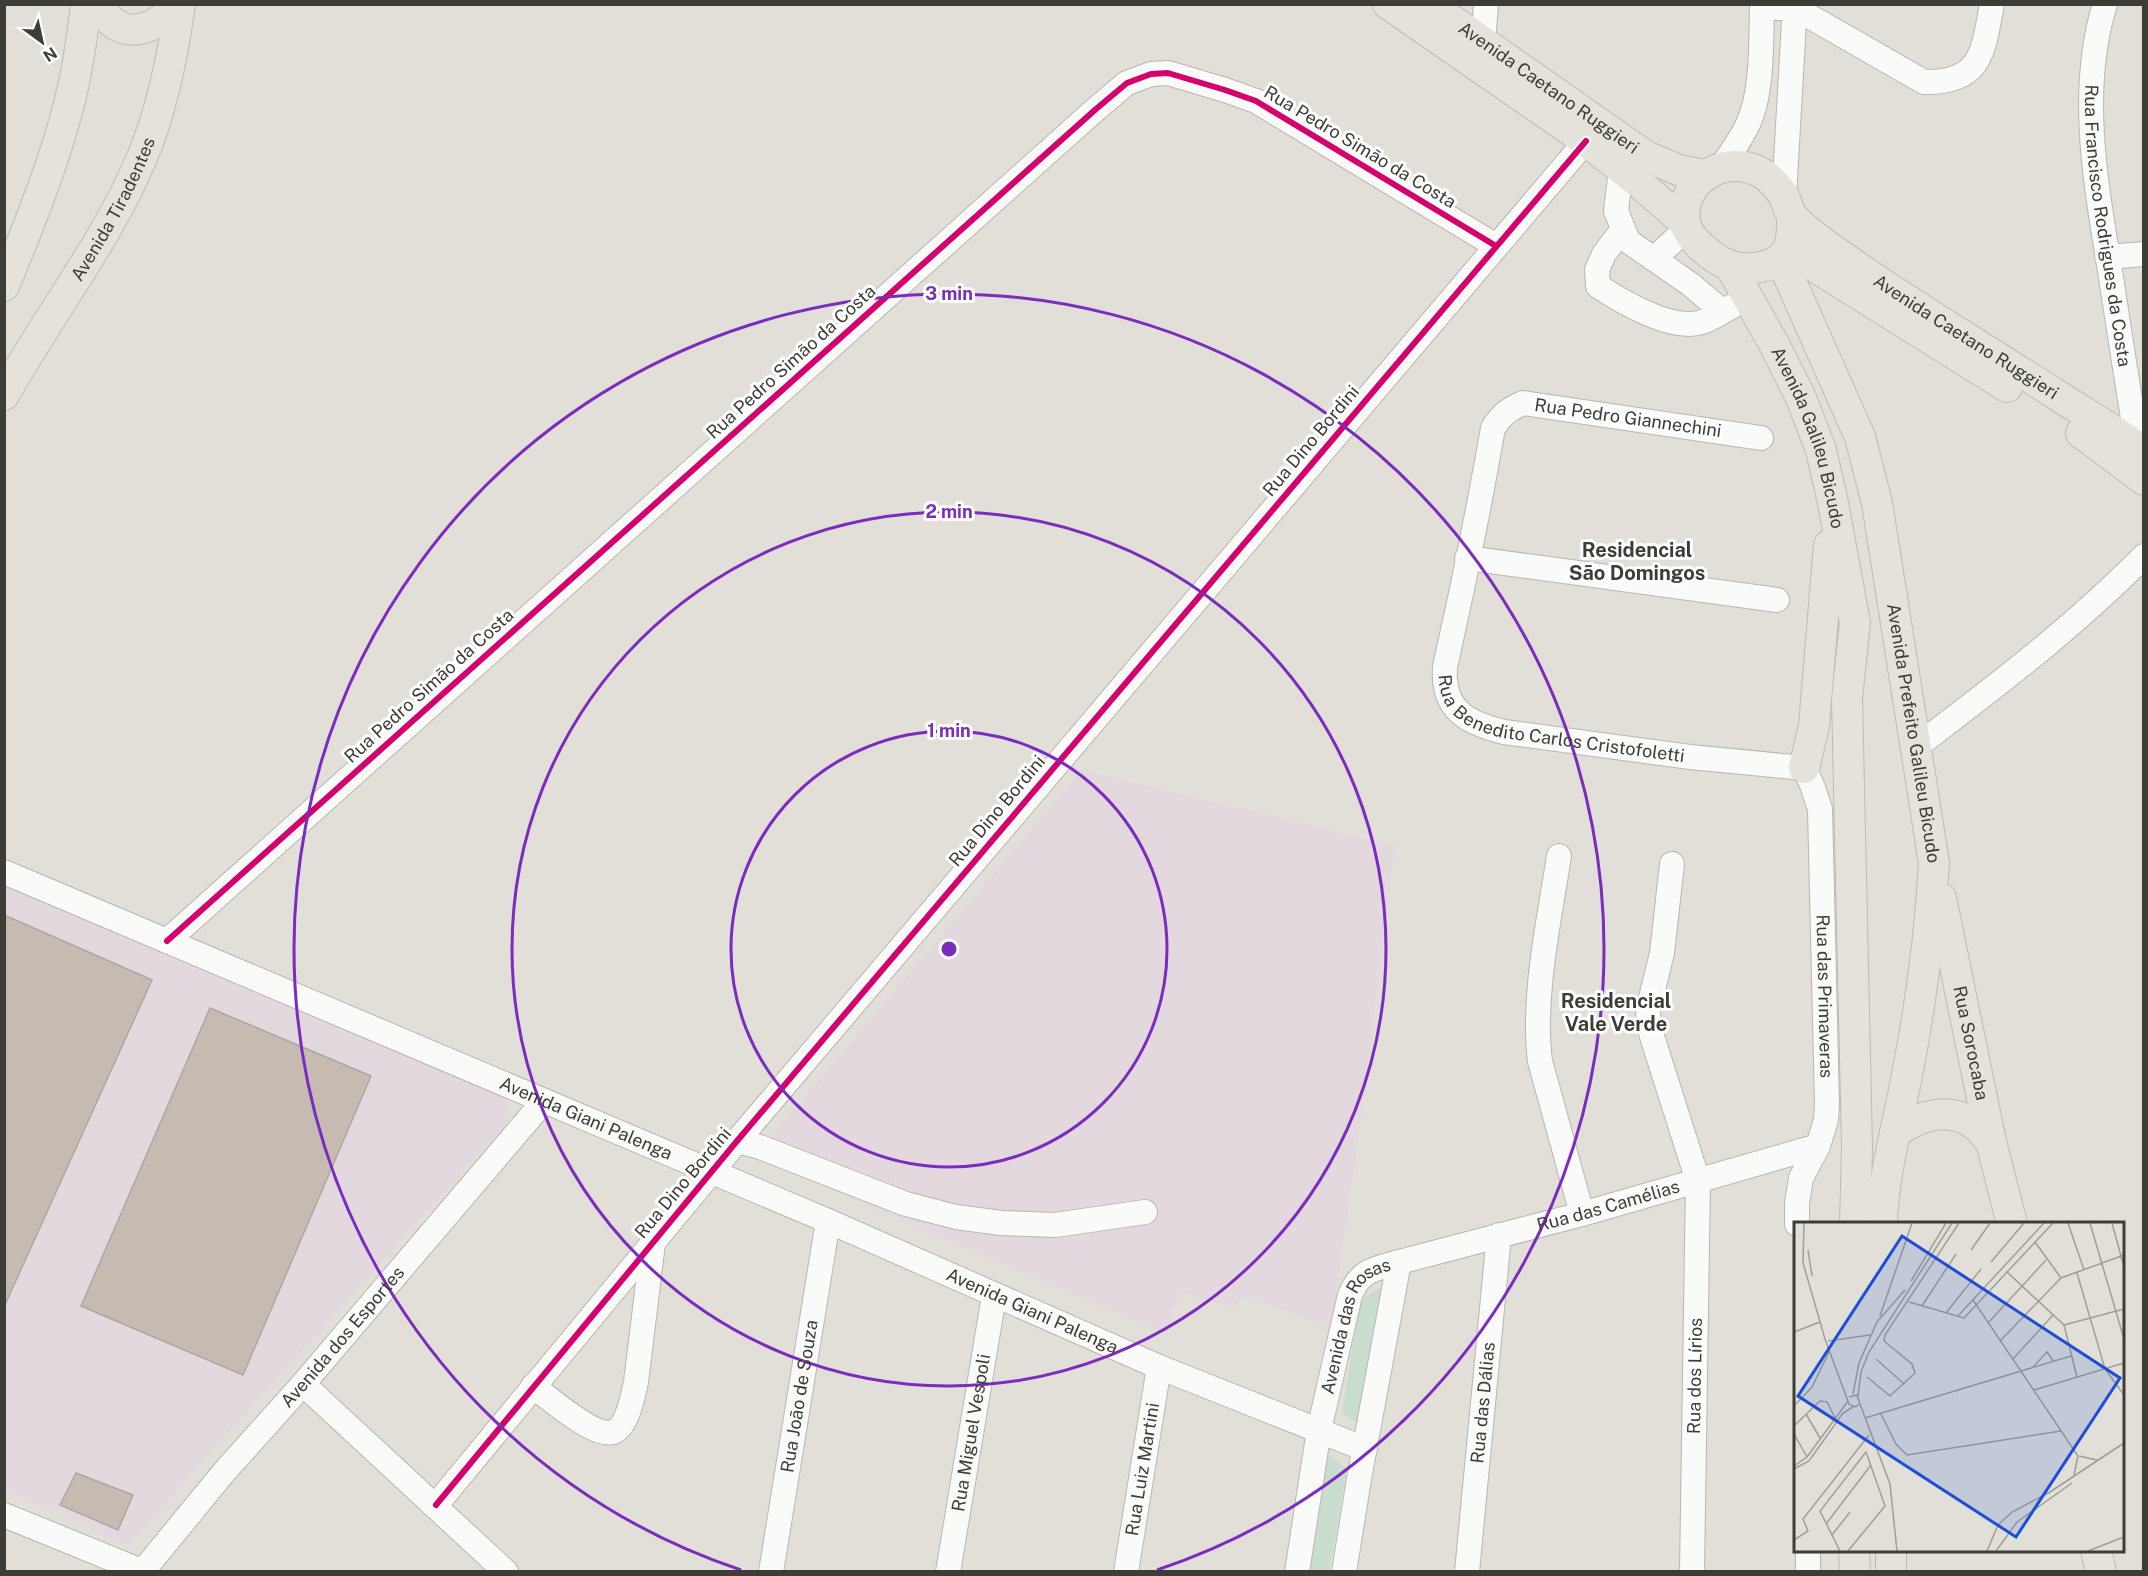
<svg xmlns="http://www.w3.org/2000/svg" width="2148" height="1576" viewBox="0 0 2148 1576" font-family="'Public Sans',sans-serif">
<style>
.industrial{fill:#e2d8de}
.green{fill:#c8ddce}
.building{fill:#c6bbb1;stroke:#aba8a3;stroke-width:1.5}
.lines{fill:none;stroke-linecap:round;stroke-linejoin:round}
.minor-casing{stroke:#b8b6b0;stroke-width:26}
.major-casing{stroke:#bcbbb6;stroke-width:32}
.minor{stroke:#fafaf9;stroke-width:24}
.major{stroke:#e4e2db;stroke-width:30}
.cycleway-casing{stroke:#fff;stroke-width:10}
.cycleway{stroke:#d6006c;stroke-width:6}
.ring{fill:none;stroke:#7b2cbf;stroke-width:3}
.labels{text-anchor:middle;stroke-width:6;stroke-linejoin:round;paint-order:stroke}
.street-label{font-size:18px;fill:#3d3c36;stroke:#fff}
.neighbourhood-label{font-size:20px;font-weight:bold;fill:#3d3c36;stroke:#fff}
.inset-road{fill:none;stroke:#9f9e97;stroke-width:1.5}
.view{fill:#1d4ed8;fill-opacity:0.15;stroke:#1d4ed8;stroke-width:3}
.inset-edge{fill:none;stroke:#3d3c36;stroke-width:3}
.centre{fill:#7b2cbf;stroke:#fff;stroke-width:3}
.ring-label{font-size:18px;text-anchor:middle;font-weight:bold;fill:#7b2cbf;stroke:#fff;stroke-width:6;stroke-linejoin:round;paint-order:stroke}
</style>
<rect width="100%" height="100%" fill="#e1dfd8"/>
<!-- industrial -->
<g class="industrial">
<polygon points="1082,770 1395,846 1359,1134 1331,1327 1241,1295 1236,1309 1179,1292 1166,1334 772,1164 767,1142"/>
<polygon points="5,886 504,1097 509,1120 127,1545 5,1488"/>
</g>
<!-- green -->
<g class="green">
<polygon points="1383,1286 1360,1424 1342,1413 1359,1305 1365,1297"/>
<polygon points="1328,1455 1347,1469 1329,1571 1310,1571"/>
</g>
<!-- building -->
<g class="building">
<polygon points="4,915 152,980 4,1307"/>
<polygon points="210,1008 371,1076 243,1375 81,1306"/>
<polygon points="76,1473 133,1495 118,1530 60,1505"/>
</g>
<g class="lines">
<!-- minor casing -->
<g class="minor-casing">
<g id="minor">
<path id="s1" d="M2105 4C2078 91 2096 184 2110 271 2119 330 2128 389 2138 448"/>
<path d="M1762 8H1795L1924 82C1982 83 1983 52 1992 4"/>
<polyline points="1483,43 1486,4"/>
<path d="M1721 167C1731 153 1741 139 1748 124 1763 92 1761 40 1762 4"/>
<polyline points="1621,169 1616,211 1628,241 1690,284 1722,311"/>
<polyline points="1784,196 1795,4"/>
<path d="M1623 229 1604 254 1597 270 1598 286C1622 302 1673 332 1702 322 1718 316 1733 305 1748 297"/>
<polyline points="2107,257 2144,254"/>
<polyline points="1654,259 1687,228"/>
<path id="s2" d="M1761 438 1523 403C1509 409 1501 415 1493 428 1479 508 1463 588 1445 667 1442 710 1467 723 1504 732L1690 757 1804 768 1812 785 1820 809 1827 1103 1826 1120 1818 1146 1801 1178 1797 1203V1224"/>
<polyline points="1467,558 1777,600"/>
<path d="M1916 747C1995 687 2074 627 2144 556"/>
<path d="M1559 856C1549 921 1532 997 1540 1061L1582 1214"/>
<polyline points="1672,864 1662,953 1648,1010 1649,1027 1698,1181 1692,1572"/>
<path id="s3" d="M4 872 828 1221 1159 1367 1365 1449"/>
<polyline points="167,941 1096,109 1127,83 1151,74 1168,73 1225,90 1256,101 1496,246"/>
<polyline points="737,1141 760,1147 906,1204 956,1217 1001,1223 1055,1225 1145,1212"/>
<polyline points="303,1384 506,1572"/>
<path d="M533 1386C548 1397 594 1438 613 1432 627 1427 633 1396 636 1382L653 1243"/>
<polyline points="436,1505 737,1141 1586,141"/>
<polyline points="4,1515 144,1572"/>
<polyline points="1808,1550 1808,1572"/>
<path id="s4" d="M142 1572 225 1471 303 1384 544 1101"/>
<path id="s5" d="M771 1572 828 1221"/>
<path id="s6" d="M948 1572 994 1296"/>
<path id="s7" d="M1126 1572 1159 1367"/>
<path id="s8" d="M1297 1572 1319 1430 1350 1295C1361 1269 1375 1269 1399 1262L1582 1214 1818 1146"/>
<polyline points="1344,1572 1359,1479 1399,1262"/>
<path id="s9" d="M1467 1572 1499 1235"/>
</g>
</g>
<!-- major casing -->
<g class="major-casing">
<g id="major">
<path d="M97 4C121 44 152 32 180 4"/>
<polyline points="1388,4 1586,141 1638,182 1685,223"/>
<path id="s10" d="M1429 4 1646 156 1678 170 1705 175"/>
<path id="s11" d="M1792 216C1792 228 1793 241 1787 251 1777 268 1746 272 1729 265 1714 260 1687 238 1685 222 1679 182 1723 154 1758 171 1768 176 1778 187 1784 196 1787 203 1788 211 1793 217 1803 229 1833 250 1846 259 1916 308 1989 351 2060 397 2088 415 2118 432 2144 452"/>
<polyline points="1788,250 2007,387"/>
<path id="s12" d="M1781 259 1860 437 1877 503 1934 863C1930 935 1921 1004 1907 1075 1898 1124 1883 1174 1882 1224"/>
<path id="s13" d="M1730 266 1775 346 1801 398 1821 450 1833 503 1855 623 1847 698 1857 1148 1855 1224"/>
<path d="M4 286C28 228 52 169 68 108 77 74 82 40 86 4"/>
<path id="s14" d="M4 395C49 314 108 240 143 155 163 107 173 55 180 4"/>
<polyline points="2081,433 2144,480"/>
<polyline points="1804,768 1814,726 1829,545"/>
<path id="s15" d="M1941 898 1991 1142 2012 1224"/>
<path d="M1897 1132C1919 1115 1950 1106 1975 1125 1981 1129 1986 1137 1991 1142"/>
<polyline points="1854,1550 1855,1572"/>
<polyline points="1891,1550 1891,1572"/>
<polyline points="2096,1550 2101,1572"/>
</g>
</g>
<!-- minor -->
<use href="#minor" class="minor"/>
<!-- major -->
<use href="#major" class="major"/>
<!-- cycleway casing -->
<g class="cycleway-casing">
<g id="cycleway">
<polyline points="167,941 1096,109 1127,83 1151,74 1168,73 1225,90 1256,101 1496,246"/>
<polyline points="436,1505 737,1141 1586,141"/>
</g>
</g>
<!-- cycleway -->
<use href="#cycleway" class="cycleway"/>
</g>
<!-- distance rings -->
<g class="ring">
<circle cx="949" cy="949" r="218"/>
<circle cx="949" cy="949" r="437"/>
<path d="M741 1570A655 655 0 1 1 1157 1570"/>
</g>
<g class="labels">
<!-- street labels -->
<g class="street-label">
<text dy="6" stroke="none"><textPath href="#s10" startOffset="146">Avenida Caetano Ruggieri</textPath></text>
<text transform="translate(1360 147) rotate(31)" y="6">Rua Pedro Simão da Costa</text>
<text dy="6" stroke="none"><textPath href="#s14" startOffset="216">Avenida Tiradentes</textPath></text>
<text dy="6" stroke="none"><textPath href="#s1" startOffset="224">Rua Francisco Rodrigues da Costa</textPath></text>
<text dy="6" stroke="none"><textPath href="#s11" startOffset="542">Avenida Caetano Ruggieri</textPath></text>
<text transform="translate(791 362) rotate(-42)" y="6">Rua Pedro Simão da Costa</text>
<text transform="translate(1628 418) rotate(8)" y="6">Rua Pedro Giannechini</text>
<text dy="6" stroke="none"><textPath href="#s13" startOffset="190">Avenida Galileu Bicudo</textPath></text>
<text transform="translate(1311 441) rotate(-50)" y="6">Rua Dino Bordini</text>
<text transform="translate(429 686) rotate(-42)" y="6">Rua Pedro Simão da Costa</text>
<text dy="6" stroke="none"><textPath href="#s2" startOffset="668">Rua Benedito Carlos Cristofoletti</textPath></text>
<text dy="6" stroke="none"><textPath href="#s12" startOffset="496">Avenida Prefeito Galileu Bicudo</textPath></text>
<text transform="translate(997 811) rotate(-50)" y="6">Rua Dino Bordini</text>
<text dy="6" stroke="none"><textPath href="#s2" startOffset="1156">Rua das Primaveras</textPath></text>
<text dy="6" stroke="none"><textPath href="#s15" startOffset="148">Rua Sorocaba</textPath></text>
<text dy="6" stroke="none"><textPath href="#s3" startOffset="632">Avenida Giani Palenga</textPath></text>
<text transform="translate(683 1183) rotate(-50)" y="6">Rua Dino Bordini</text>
<text dy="6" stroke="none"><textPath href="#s8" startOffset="561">Rua das Camélias</textPath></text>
<text dy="6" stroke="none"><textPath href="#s3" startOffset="1118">Avenida Giani Palenga</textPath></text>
<text dy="6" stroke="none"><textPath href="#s8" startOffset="258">Avenida das Rosas</textPath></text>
<text dy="6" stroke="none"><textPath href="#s4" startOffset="309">Avenida dos Esportes</textPath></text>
<text transform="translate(1695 1376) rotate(-89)" y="6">Rua dos Lírios</text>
<text dy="6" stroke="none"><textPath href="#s5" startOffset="178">Rua João de Souza</textPath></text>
<text dy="6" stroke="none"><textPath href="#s9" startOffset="170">Rua das Dálias</textPath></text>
<text dy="6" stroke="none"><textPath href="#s6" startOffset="141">Rua Miguel Vespoli</textPath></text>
<text dy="6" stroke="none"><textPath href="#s7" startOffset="104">Rua Luiz Martini</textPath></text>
</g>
<!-- neighbourhood labels -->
<g class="neighbourhood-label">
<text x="1637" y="557">Residencial<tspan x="1637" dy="23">São Domingos</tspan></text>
<text x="1616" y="1008">Residencial<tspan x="1616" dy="23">Vale Verde</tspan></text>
</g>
</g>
<!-- overview -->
<g transform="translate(1794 1222)">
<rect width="330" height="330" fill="#e1dfd8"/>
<path class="inset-road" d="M10 1 9 41 31 117 55 182 61 185 66 182 63 173 55 175M274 1 290 48M296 1 330 117M318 1 330 45M241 20 267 56M14 28 18 54M177 28 196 1M197 40 230 1M213 50 270 103 283 155M283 51 311 147 330 173M117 59 152 1M179 78 284 234M115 80 170 96 259 1M128 84 162 32M152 91 187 47M86 94 118 1M163 95 250 1M195 100 252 38M270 103 330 87M0 110 26 100M207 118 267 56 330 33M34 119 76 113M82 137 110 162M219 137 259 93M238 146 253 130 260 140M73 155 96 174 121 151 118 142 90 119 91 113 165 1M240 168 330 141M59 172 65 141 83 100 111 68M64 174 67 150 75 130 158 1M66 182 96 262 103 329M0 184 18 165 35 130M12 192 26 216M87 192 102 222 113 233 267 209M71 196 277 134M0 204 26 179 33 180 41 196M0 212 13 235M285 234 303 238M0 244 13 235 54 179M0 247 15 239 49 191 59 185M280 253 284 234M32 302 77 243M38 313 56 290M0 318 14 309 9 297 75 213M46 329 26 289 72 230 91 284 54 329M193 329 204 303 218 290 256 270 330 221M202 329 223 300 278 261M294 329 330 315"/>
<path class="view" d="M108 14 326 156 222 315 4 174Z"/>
<rect width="330" height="330" class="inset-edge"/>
</g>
<circle cx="949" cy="949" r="9" class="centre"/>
<g class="ring-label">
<text x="949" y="300">3 min</text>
<text x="949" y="518">2 min</text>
<text x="949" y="737">1 min</text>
</g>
<!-- border -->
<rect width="2148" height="1576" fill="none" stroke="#3d3c36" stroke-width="12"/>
<!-- north arrow -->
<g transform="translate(42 42) rotate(147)" stroke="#ffffff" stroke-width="4.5" paint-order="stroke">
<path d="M0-4.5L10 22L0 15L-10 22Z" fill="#3d3c36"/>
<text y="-9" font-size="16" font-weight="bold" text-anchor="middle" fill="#3d3c36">N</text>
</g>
</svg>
